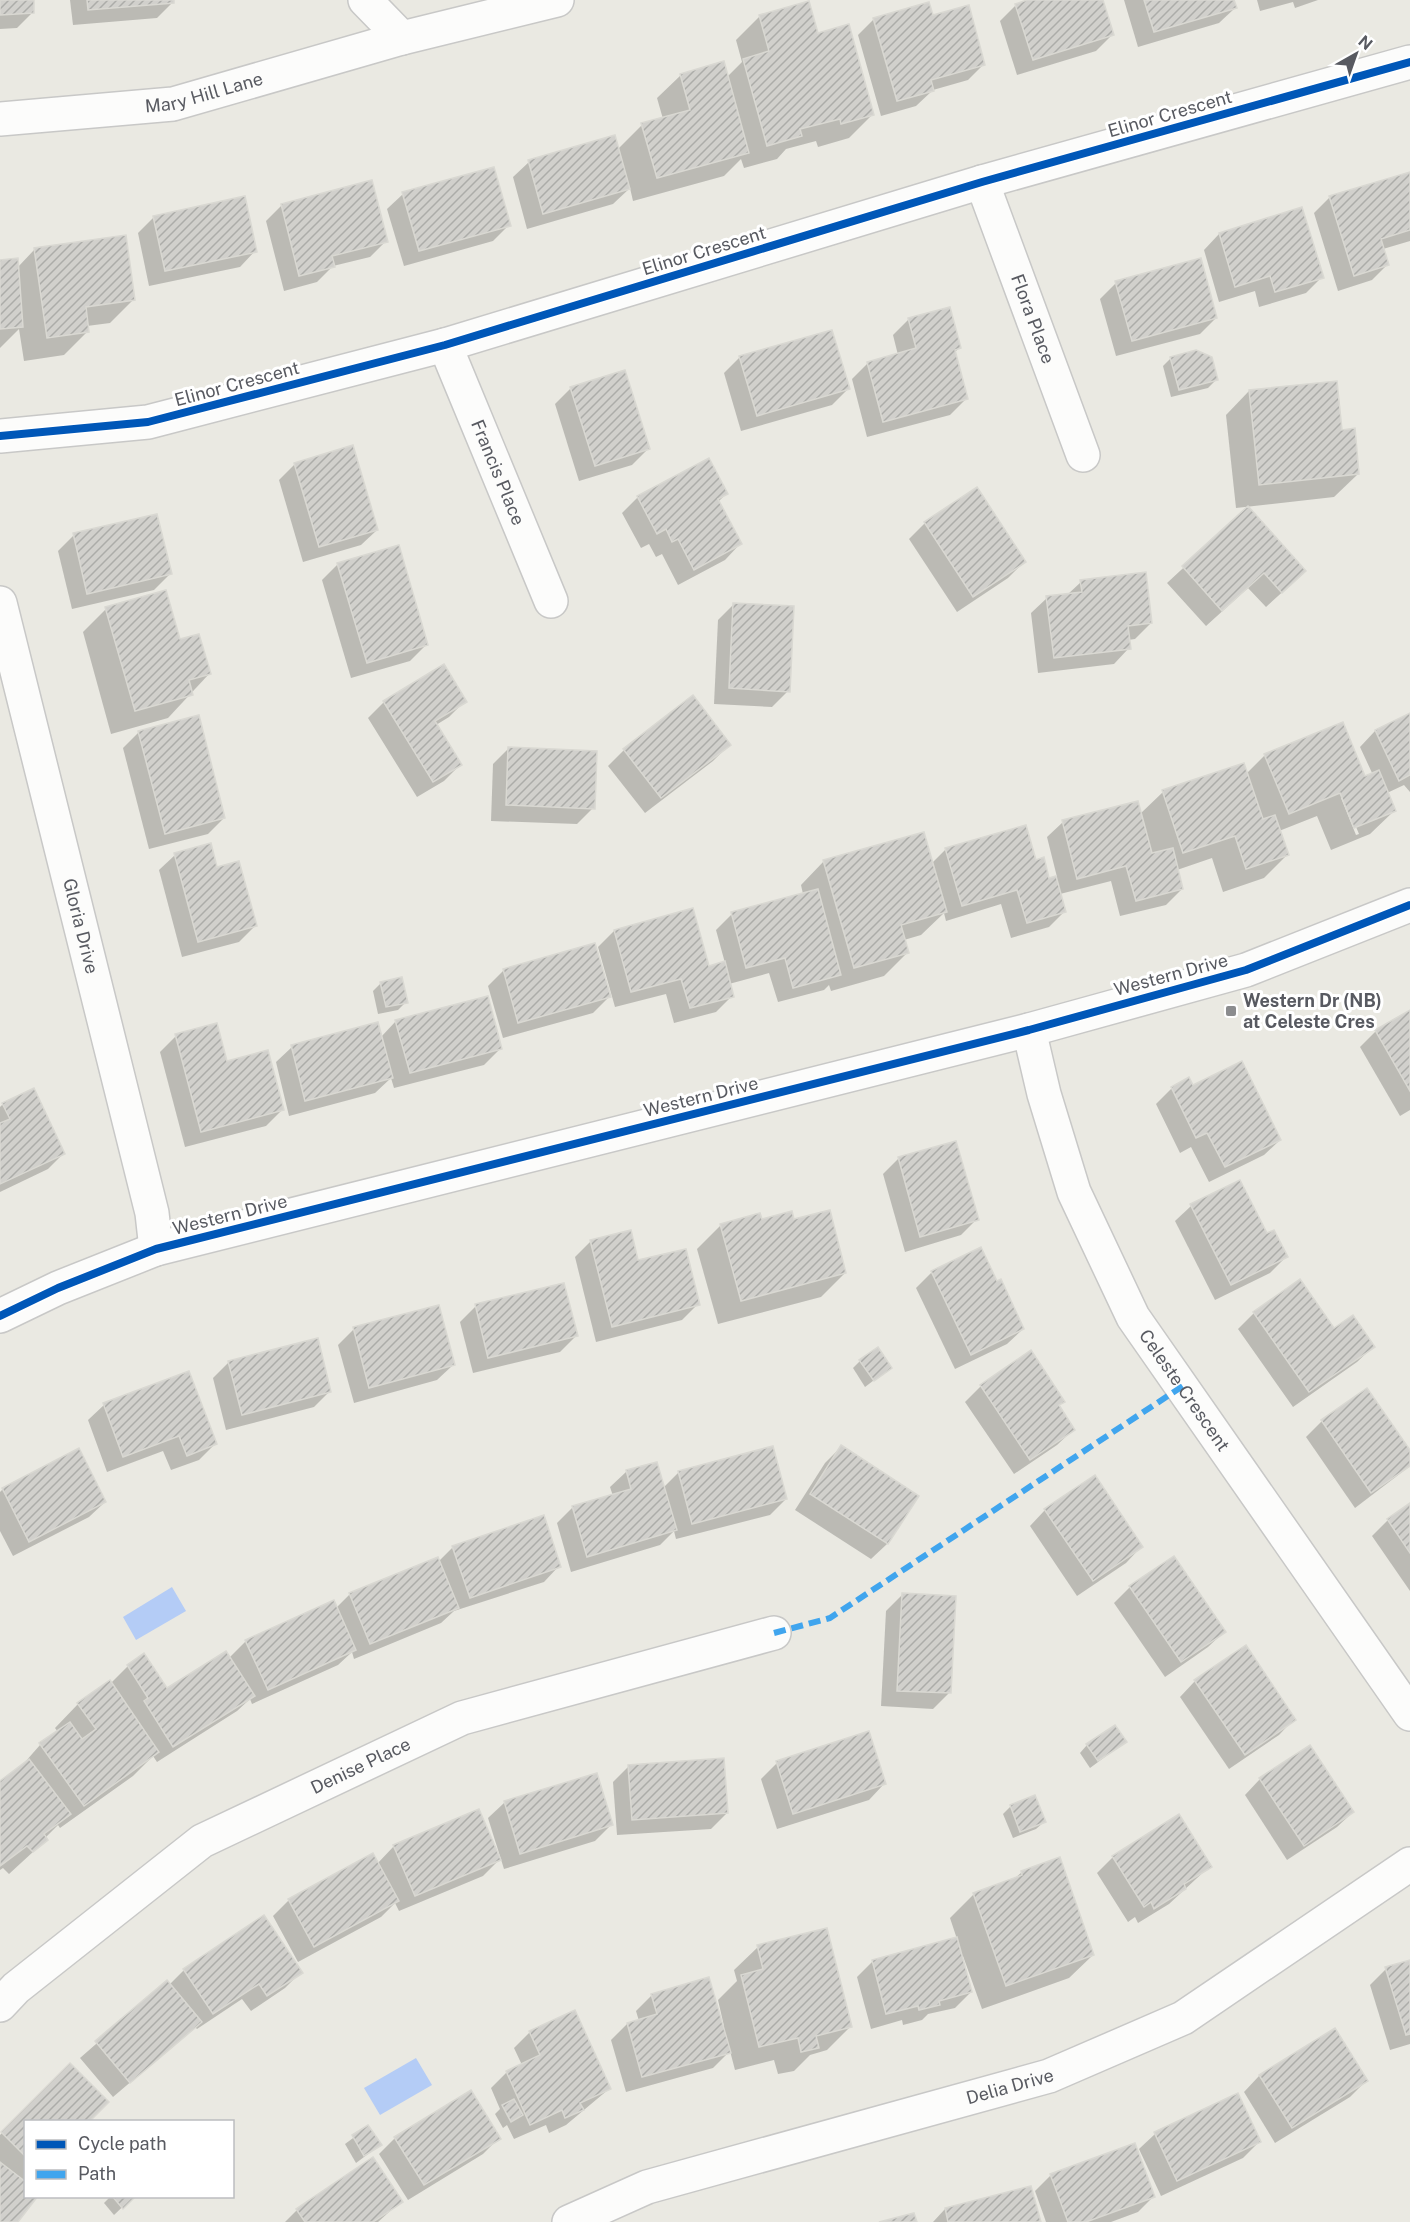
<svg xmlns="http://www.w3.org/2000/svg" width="1410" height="2222" viewBox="0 0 1410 2222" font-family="'Public Sans',sans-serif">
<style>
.water{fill:#b4ccf6}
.shadow{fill:#0003;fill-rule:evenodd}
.building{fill:url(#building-hatch);stroke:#d9d8d2;stroke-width:1.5}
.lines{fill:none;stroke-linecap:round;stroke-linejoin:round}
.minor-casing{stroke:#c8c8c7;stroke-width:36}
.minor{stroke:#fcfcfb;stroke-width:33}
.quiet{stroke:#40a5ee;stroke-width:6;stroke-dasharray:12 6;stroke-linecap:butt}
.cycleway-casing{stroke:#fff;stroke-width:11}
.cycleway{stroke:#0057b8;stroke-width:8}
.poi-dot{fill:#8b8c8e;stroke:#fff;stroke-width:2}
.labels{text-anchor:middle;stroke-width:6;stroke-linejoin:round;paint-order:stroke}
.street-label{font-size:18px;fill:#585a61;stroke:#fff}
.poi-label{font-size:18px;font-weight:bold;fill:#585a61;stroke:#fff;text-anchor:start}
</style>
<defs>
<pattern id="building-hatch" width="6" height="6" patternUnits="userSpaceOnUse" patternTransform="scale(1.5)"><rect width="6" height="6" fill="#d1d0cc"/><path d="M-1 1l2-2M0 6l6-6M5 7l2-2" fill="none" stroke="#acaca9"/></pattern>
</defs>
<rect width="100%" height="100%" fill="#eae9e2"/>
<!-- water -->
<g class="water">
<polygon points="172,1587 186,1611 136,1640 123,1617"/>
<polygon points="416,2058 432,2085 380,2115 364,2088"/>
</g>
<!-- shadow -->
<g class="shadow">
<polygon points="0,0 32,0 33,12 17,28 0,29"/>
<polygon points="70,0 173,0 173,2 157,18 73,25"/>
<polygon points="1032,0 1101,0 1112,35 1096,51 1017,75 1000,21 1016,5"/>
<polygon points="1124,0 1233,0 1235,8 1219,23 1138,47"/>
<polygon points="1257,0 1318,0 1295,8 1293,2 1260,11"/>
<polygon points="808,3 817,35 872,115 849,138 818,147 816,141 786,149 777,159 744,168 741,159 724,176 633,201 630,188 613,204 527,229 513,177 529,162 618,149 642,125 663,119 657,98 681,75 727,77 742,62 736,40 759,17"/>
<polygon points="932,17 984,64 968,80 933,90 916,106 881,116 858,35 874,19"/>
<polygon points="1410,173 1410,241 1383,249 1388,264 1372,280 1338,291 1314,213 1330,197"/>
<polygon points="403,194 509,225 493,241 404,266 387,209"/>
<polygon points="282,205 386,241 370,257 333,266 317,282 284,291 266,221"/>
<polygon points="154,217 255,251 240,267 149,286 138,233"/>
<polygon points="1219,234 1322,277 1306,293 1259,307 1255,291 1219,302 1204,250"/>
<polygon points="34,250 134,299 110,323 87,326 87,332 64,355 24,361 19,329 0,348 0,261 18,267"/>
<polygon points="1116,283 1216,318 1200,334 1116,356 1100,299"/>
<polygon points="909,319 959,348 954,353 966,399 950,415 867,437 852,379 868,363 898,355 893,335"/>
<polygon points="740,357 848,389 832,405 741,431 724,373"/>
<polygon points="1171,358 1216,380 1208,388 1171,397 1163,366"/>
<polygon points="571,388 648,449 632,465 579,481 555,404"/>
<polygon points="1249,391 1341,432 1358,474 1334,497 1236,508 1226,415"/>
<polygon points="295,464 377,530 361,545 303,562 279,480"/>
<polygon points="726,494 718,502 740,544 725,560 678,585 662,554 656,557 649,544 641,548 622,513 638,497"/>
<polygon points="1248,508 1288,587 1266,607 1248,588 1206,626 1167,583"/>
<polygon points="925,523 1024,562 1008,578 957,612 909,539"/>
<polygon points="74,535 170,574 154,590 72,609 58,551"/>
<polygon points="338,564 426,645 410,661 351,678 322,580"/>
<polygon points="1081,582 1151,623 1135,639 1128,640 1129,648 1114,664 1038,673 1031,613 1047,598 1067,595"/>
<polygon points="734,604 788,691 772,707 714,704 718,620"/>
<polygon points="106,609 179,641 209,674 168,718 111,734 83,632"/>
<polygon points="465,701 449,717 436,725 460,765 444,781 417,797 368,718 384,702"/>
<path d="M1410 715V792L1404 785 1387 793 1394 811 1370 834 1331 850 1317 816 1279 831 1287 855 1264 878 1223 892 1212 858 1177 870 1182 889 1166 905 1120 916 1111 881 1060 894 1065 911 1049 927 1011 938 1001 904 946 921 944 913 921 935 904 940 908 952 884 976 831 991 829 985 824 990 778 1002 769 973 729 984 732 996 716 1012 674 1023 666 994 615 1007 598 947 614 931 708 968 725 963 716 930 732 914 803 894 801 885 824 861 931 864 946 849 1035 862 1048 879 1057 877 1047 837 1063 822 1140 814 1163 792 1246 774 1265 755 1365 778 1373 775 1360 747 1375 731ZM1341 798H1344L1359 834 1356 835Z"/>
<polygon points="139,732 224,818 208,834 149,849 123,748"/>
<polygon points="729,745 713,761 645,813 608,766 624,750"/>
<polygon points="509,748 593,808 577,824 491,821 493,764"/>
<polygon points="175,855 216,869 255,926 239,942 182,957 159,870"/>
<polygon points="504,970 609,997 593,1013 503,1038 488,986"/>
<polygon points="381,983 406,1002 398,1010 378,1014 373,991"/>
<polygon points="1410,1012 1410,1110 1400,1116 1360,1047 1376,1031"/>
<polygon points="396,1021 500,1049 484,1065 394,1088 391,1078 375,1093 289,1116 276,1062 292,1047 381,1037"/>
<polygon points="176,1036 226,1063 282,1110 266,1126 185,1147 160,1052"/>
<polygon points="1189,1079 1192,1087 1280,1140 1264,1155 1209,1182 1191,1147 1180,1153 1156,1104 1172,1088"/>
<polygon points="3,1104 63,1154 48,1169 0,1192 0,1107"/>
<polygon points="899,1158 977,1219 961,1235 905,1252 883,1174"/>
<polygon points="1191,1206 1267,1235 1286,1257 1270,1273 1215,1300 1175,1221"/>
<polygon points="793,1221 845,1273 821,1297 718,1324 697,1249 721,1225"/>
<polygon points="591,1241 637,1262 698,1304 682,1320 596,1342 575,1257"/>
<polygon points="932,1272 1023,1329 1007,1344 955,1369 916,1288"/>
<polygon points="1299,1282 1334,1330 1373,1347 1357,1362 1293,1407 1238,1329 1254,1313"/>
<polygon points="476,1306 576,1336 560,1352 473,1373 460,1322"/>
<polygon points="354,1329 453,1365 437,1380 354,1403 338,1345"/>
<polygon points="860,1361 890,1368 865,1387 853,1368"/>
<polygon points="229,1362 330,1391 314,1407 226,1430 213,1378"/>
<polygon points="981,1386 1063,1401 1058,1406 1073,1430 1057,1445 1014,1474 965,1402"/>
<polygon points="104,1405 215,1444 199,1460 171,1470 163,1451 107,1472 88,1420"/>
<polygon points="1322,1421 1410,1453 1410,1466 1355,1508 1306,1437"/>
<polygon points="841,1447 917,1496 887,1544 871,1559 795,1510 825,1463"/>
<polygon points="656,1463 663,1488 679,1472 786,1499 770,1515 676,1539 674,1531 660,1545 571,1572 557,1523 573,1507 613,1496 610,1487 626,1472"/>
<polygon points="3,1489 105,1502 89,1517 13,1556 0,1531 0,1492"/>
<polygon points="1410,1505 1410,1591 1372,1536 1388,1520"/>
<polygon points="1045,1510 1141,1547 1126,1563 1077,1596 1030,1526"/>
<polygon points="453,1547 559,1566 544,1582 454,1611 441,1623 354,1659 352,1652 338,1665 252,1704 250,1699 237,1711 157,1762 153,1756 133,1776 60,1828 58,1825 45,1838 46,1840 9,1874 3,1868 0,1870 0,1783 18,1770 40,1745 58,1732 55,1728 78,1704 111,1683 128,1666 166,1690 229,1658 246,1641 336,1608 350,1594 438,1562"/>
<polygon points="1130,1587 1224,1632 1208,1647 1165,1677 1114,1603"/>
<polygon points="902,1595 949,1693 933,1709 881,1706 886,1611"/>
<polygon points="1195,1681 1294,1719 1279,1735 1229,1769 1180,1697"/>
<polygon points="1125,1742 1090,1768 1080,1753 1087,1745"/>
<polygon points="777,1763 884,1784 869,1800 777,1829 761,1779"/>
<polygon points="629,1766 727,1813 711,1829 617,1835 613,1782"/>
<polygon points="596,1775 611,1825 595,1841 504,1869 488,1818 504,1803"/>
<polygon points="1260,1779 1353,1812 1337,1827 1287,1860 1245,1795"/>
<polygon points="1011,1806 1044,1822 1036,1829 1013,1838 1003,1814"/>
<polygon points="394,1846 499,1860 483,1876 399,1911 395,1903 381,1917 298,1962 273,1916 289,1900 377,1864"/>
<polygon points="1113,1857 1210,1866 1169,1904 1138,1923 1135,1917 1128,1922 1097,1873"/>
<polygon points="1022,1872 1093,1955 1069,1978 982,2009 963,1956 961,1956 971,1992 955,2008 928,2014 922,2020 903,2025 902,2020 871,2029 857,1977 873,1961 957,1939 950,1918 974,1894 1013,1880"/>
<polygon points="264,1917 301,1972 285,1988 251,2011 242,1999 197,2029 195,2027 113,2097 80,2058 167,1982 169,1985 184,1970"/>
<polygon points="758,1947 850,2027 827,2050 810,2055 794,2071 778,2074 774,2060 735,2070 730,2051 713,2068 626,2092 611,2040 627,2024 639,2021 636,2011 652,1995 724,2026 718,2000 737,1981 734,1970"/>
<polygon points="1410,1961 1410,2044 1390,2050 1370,1985 1386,1969"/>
<polygon points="1334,2030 1366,2081 1350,2097 1275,2143 1244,2092 1259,2076"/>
<polygon points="530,2032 609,2089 566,2125 549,2133 546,2125 514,2139 507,2125 503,2128 495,2114 500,2109 491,2088 506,2073 522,2065 514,2048"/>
<polygon points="70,2065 26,2122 26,2183 16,2222 0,2222 0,2135"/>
<polygon points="1237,2095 1259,2142 1243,2158 1161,2196 1139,2149 1155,2134"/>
<polygon points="368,2127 380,2145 356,2163 345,2144"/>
<polygon points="395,2138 499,2138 483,2154 408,2200 379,2154"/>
<polygon points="1051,2175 1153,2197 1138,2212 1111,2222 1046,2222 1035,2191"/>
<polygon points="111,2196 134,2196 114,2215 104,2203"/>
<polygon points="401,2201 378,2222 285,2222 297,2210"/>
<polygon points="945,2209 1039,2222 933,2222"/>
</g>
<!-- building -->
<g class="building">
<polygon points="0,0 34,0 34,13 0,15"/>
<polygon points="87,0 174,0 174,3 88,10"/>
<polygon points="1027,0 1103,0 1114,35 1033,60 1015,4"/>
<polygon points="1144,0 1234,0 1237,8 1154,32"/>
<polygon points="809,1 818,33 849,24 874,115 841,124 840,119 800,129 802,136 767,146 743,59 769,51 759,15"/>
<polygon points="929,2 933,15 969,5 985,65 931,80 934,91 897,101 873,18"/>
<polygon points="724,61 749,153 657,178 641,123 690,110 680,74"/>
<polygon points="615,135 630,189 543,214 528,160"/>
<polygon points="494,167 511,226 419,251 402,192"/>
<polygon points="1410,172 1410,230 1381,239 1389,265 1354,276 1329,196"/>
<polygon points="372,180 388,242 332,256 335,267 299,276 281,204"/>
<polygon points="245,196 257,252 165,271 153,216"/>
<polygon points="1302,207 1324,278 1275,292 1270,276 1235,287 1219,233"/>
<polygon points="126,235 135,300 86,307 89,332 47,338 34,248"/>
<polygon points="18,258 23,327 0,329 0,260"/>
<polygon points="1201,258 1217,318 1132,341 1115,281"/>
<polygon points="950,307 961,348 955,350 968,399 883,422 867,362 916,348 908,318"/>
<polygon points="832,330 850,389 757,416 739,356"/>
<polygon points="1196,350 1212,357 1218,380 1179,390 1170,357"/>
<polygon points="625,370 650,449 595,466 570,387"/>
<polygon points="1337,381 1342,430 1355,428 1359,474 1259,485 1249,390"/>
<polygon points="353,445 378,530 319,547 294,463"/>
<polygon points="709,458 728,494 718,499 742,544 694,570 678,539 672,542 666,529 657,534 637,496"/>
<polygon points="977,487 1026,562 973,597 924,522"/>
<polygon points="1248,506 1306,571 1282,593 1264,573 1222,611 1182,566"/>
<polygon points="157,514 172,574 87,594 73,533"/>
<polygon points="399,545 428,645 367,663 337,563"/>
<polygon points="1146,572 1152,623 1128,626 1131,649 1054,658 1046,596 1082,592 1080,580"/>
<polygon points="166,590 180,639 199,634 211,674 189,680 193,695 135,711 105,607"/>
<polygon points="733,603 794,606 790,692 729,688"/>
<polygon points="444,664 467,702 435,721 462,765 433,782 383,701"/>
<polygon points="693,695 731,745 661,798 623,749"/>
<polygon points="1410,713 1410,775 1399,781 1375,730"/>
<polygon points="199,715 225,818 165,834 138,731"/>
<polygon points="1343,722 1365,776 1379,770 1396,811 1354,828 1340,793 1289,814 1264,754"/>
<polygon points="508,747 597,751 595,809 506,805"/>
<polygon points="1244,763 1263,819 1275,815 1289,855 1246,869 1235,836 1183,853 1162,790"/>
<polygon points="1138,801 1152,853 1173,848 1183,889 1136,901 1126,866 1077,879 1062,820"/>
<polygon points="1026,825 1036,860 1044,857 1049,878 1056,876 1066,912 1027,923 1017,890 962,906 945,848"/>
<polygon points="924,832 947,912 901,925 909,953 854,968 823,860"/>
<polygon points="211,843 217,867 239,861 257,926 198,942 174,853"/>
<polygon points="818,889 841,975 793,988 785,958 746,968 731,912"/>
<polygon points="693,908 709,966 725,961 734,997 690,1008 681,979 631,992 614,930"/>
<polygon points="595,943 611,997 518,1023 503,969"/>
<polygon points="402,977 408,1003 386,1007 380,982"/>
<polygon points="488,996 502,1049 410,1073 395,1020"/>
<polygon points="1410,1010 1410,1091 1375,1030"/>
<polygon points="378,1022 393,1078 305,1101 291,1045"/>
<polygon points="217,1023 227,1061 268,1050 284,1110 201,1132 175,1034"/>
<polygon points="1242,1061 1281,1140 1225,1167 1207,1133 1196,1138 1171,1087 1189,1077 1193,1085"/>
<polygon points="34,1088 65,1154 0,1184 0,1123 10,1119 2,1103"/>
<polygon points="956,1141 979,1220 920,1237 898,1157"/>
<polygon points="1240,1180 1267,1233 1274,1230 1288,1257 1231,1285 1190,1204"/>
<polygon points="830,1210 846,1273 741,1301 720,1224 760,1213 762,1219 792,1211 794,1219"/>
<polygon points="631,1230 638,1260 686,1249 700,1305 612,1327 590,1240"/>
<polygon points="981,1247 997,1281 1001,1279 1024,1329 971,1355 931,1271"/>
<polygon points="1300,1279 1334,1328 1353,1315 1375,1347 1309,1392 1253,1312"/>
<polygon points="564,1283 578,1336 488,1358 475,1304"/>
<polygon points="439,1305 455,1365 369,1388 353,1327"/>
<polygon points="318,1338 331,1392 242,1415 228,1361"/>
<polygon points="878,1347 892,1368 874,1381 859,1360"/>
<polygon points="1031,1350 1065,1402 1059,1405 1075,1430 1030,1460 980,1385"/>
<polygon points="189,1371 217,1444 187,1456 179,1436 123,1457 103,1403"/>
<polygon points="1367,1388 1410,1450 1410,1466 1371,1493 1321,1420"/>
<polygon points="841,1445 919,1496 888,1544 810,1494"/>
<polygon points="773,1446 787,1499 692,1524 678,1471"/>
<polygon points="79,1448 106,1502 29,1542 2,1488"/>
<polygon points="657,1462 677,1530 587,1557 572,1506 631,1489 626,1470"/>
<polygon points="1095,1475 1143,1547 1093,1581 1044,1509"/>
<polygon points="1410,1503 1410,1553 1387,1519"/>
<polygon points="544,1515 561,1567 470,1598 452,1546"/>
<polygon points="1174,1556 1226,1632 1181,1662 1129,1586"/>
<polygon points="438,1557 459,1608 370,1644 349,1593"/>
<polygon points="902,1593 956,1596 951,1693 897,1691"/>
<polygon points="334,1600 356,1650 268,1690 245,1640"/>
<polygon points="1246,1645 1296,1720 1245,1755 1194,1680"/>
<polygon points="226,1651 255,1696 173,1747 144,1701 148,1698 127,1665 144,1653 167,1688"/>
<polygon points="110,1680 159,1752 84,1806 39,1743 70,1722 82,1739 96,1729 77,1703"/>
<polygon points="1115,1725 1127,1742 1098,1761 1086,1744"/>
<polygon points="869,1731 886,1784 793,1814 776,1761"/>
<polygon points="1310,1745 1354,1812 1304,1846 1259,1778"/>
<polygon points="724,1758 728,1813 632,1820 628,1765"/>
<polygon points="29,1759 71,1814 44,1834 48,1840 33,1852 27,1846 0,1866 0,1781"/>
<polygon points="597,1773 613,1825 520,1854 504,1801"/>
<polygon points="1035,1795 1046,1822 1020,1832 1010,1805"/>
<polygon points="479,1809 501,1860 415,1896 393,1845"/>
<polygon points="1179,1814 1212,1867 1184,1884 1186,1889 1154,1909 1151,1902 1144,1907 1112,1856"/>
<polygon points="373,1853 399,1901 314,1947 288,1899"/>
<polygon points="1060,1857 1094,1955 1006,1986 973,1893 1022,1875 1021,1871"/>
<polygon points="264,1915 303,1973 267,1996 259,1984 213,2014 183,1969"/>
<polygon points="827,1928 852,2027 816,2036 819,2048 801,2052 798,2038 759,2047 741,1975 763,1969 757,1945"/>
<polygon points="957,1937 972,1992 939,2001 940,2005 919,2010 918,2006 886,2014 872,1960"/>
<polygon points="1410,1960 1410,2034 1406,2035 1385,1967"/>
<polygon points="709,1977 731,2053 642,2077 627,2023 657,2014 651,1994"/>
<polygon points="167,1980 202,2022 130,2083 95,2041"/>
<polygon points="575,2010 611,2089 580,2103 584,2110 565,2118 562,2110 530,2125 506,2071 540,2055 529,2031"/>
<polygon points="1335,2028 1368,2081 1292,2128 1259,2075"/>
<polygon points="70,2063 109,2102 89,2122 26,2122 26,2157 1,2132"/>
<polygon points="471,2090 501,2139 424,2185 394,2137"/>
<polygon points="1238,2093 1261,2142 1177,2181 1154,2132"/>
<polygon points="514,2099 523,2115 511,2122 502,2105"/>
<polygon points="368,2125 382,2145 364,2156 352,2135"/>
<polygon points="1135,2143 1155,2197 1086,2222 1068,2222 1050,2174"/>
<polygon points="373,2157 403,2202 373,2222 305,2222 296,2209"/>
<polygon points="0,2162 26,2182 26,2196 38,2196 18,2222 0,2222"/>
<polygon points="1031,2186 1041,2222 948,2222 945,2208"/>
<polygon points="112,2196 136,2196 123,2209"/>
<polygon points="914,2213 917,2222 879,2222"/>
</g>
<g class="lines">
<!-- minor casing -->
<g class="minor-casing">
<g id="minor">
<polyline points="365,0 402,38"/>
<path id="s1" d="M0 119 173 104 402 38 557 0"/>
<path id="s2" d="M982 182 1083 455"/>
<path id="s3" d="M445 345 551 601"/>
<polyline points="0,436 148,422 445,345 982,182 1410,62"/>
<path id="s4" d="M0 603 152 1213 156 1249"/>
<path id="s5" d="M1029 1030 1044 1094 1074 1192 1133 1317 1410 1714"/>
<polyline points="0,1316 58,1288 156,1249 1029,1030 1246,970 1410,905"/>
<path id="s6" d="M0 2005 16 1988 202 1841 462 1718 774 1633"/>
<path id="s7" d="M569 2222 647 2187 1049 2076 1183 2018 1410 1864"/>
</g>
</g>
<!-- minor -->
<use href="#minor" class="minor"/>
<!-- quiet -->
<polyline class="quiet" points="774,1633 830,1618 1183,1386"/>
<!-- cycleway casing -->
<g class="cycleway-casing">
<g id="cycleway">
<polyline points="0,436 148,422 445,345 982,182 1410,62"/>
<polyline points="0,1316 58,1288 156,1249 1029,1030 1246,970 1410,905"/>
</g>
</g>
<!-- cycleway -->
<use href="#cycleway" class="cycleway"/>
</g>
<!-- markers -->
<rect class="poi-dot" x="1225" y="1005" width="12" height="12" rx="3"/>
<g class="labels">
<!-- street labels -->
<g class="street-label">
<text dy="6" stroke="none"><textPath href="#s1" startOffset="206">Mary Hill Lane</textPath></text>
<text transform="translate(1170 114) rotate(-16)" y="6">Elinor Crescent</text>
<text transform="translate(704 251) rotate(-17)" y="6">Elinor Crescent</text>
<text dy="6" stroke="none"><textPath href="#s2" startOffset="146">Flora Place</textPath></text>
<text transform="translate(237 384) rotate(-15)" y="6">Elinor Crescent</text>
<text dy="6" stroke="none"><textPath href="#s3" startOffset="138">Francis Place</textPath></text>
<text dy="6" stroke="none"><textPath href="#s4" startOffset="333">Gloria Drive</textPath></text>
<text transform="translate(1171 975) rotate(-15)" y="6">Western Drive</text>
<text transform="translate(701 1097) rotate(-14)" y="6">Western Drive</text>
<text transform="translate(230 1215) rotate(-14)" y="6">Western Drive</text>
<text dy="6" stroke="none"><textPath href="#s5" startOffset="396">Celeste Crescent</textPath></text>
<text dy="6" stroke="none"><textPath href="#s6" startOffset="436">Denise Place</textPath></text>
<text dy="6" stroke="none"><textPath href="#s7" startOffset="462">Delia Drive</textPath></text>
</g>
<!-- poi labels -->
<g class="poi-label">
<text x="1243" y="1007">Western Dr (NB)<tspan x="1243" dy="21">at Celeste Cres</tspan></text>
</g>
</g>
<!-- legend -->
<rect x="24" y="2120" width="210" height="78" fill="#ffffff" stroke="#bcbdc0" stroke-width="1.5"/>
<rect x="36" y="2140" width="30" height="9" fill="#0057b8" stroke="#bcbdc0" stroke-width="1.5"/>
<text x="78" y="2150" font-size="18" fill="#585a61">Cycle path</text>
<rect x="36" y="2170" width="30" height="9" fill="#40a5ee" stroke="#bcbdc0" stroke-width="1.5"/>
<text x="78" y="2180" font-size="18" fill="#585a61">Path</text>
<!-- north arrow -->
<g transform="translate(1356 54) rotate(40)" stroke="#ffffff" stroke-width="4.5" paint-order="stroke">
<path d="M0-4.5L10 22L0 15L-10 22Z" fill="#585a61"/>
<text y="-9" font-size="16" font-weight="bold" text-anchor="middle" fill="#585a61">N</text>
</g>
</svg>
